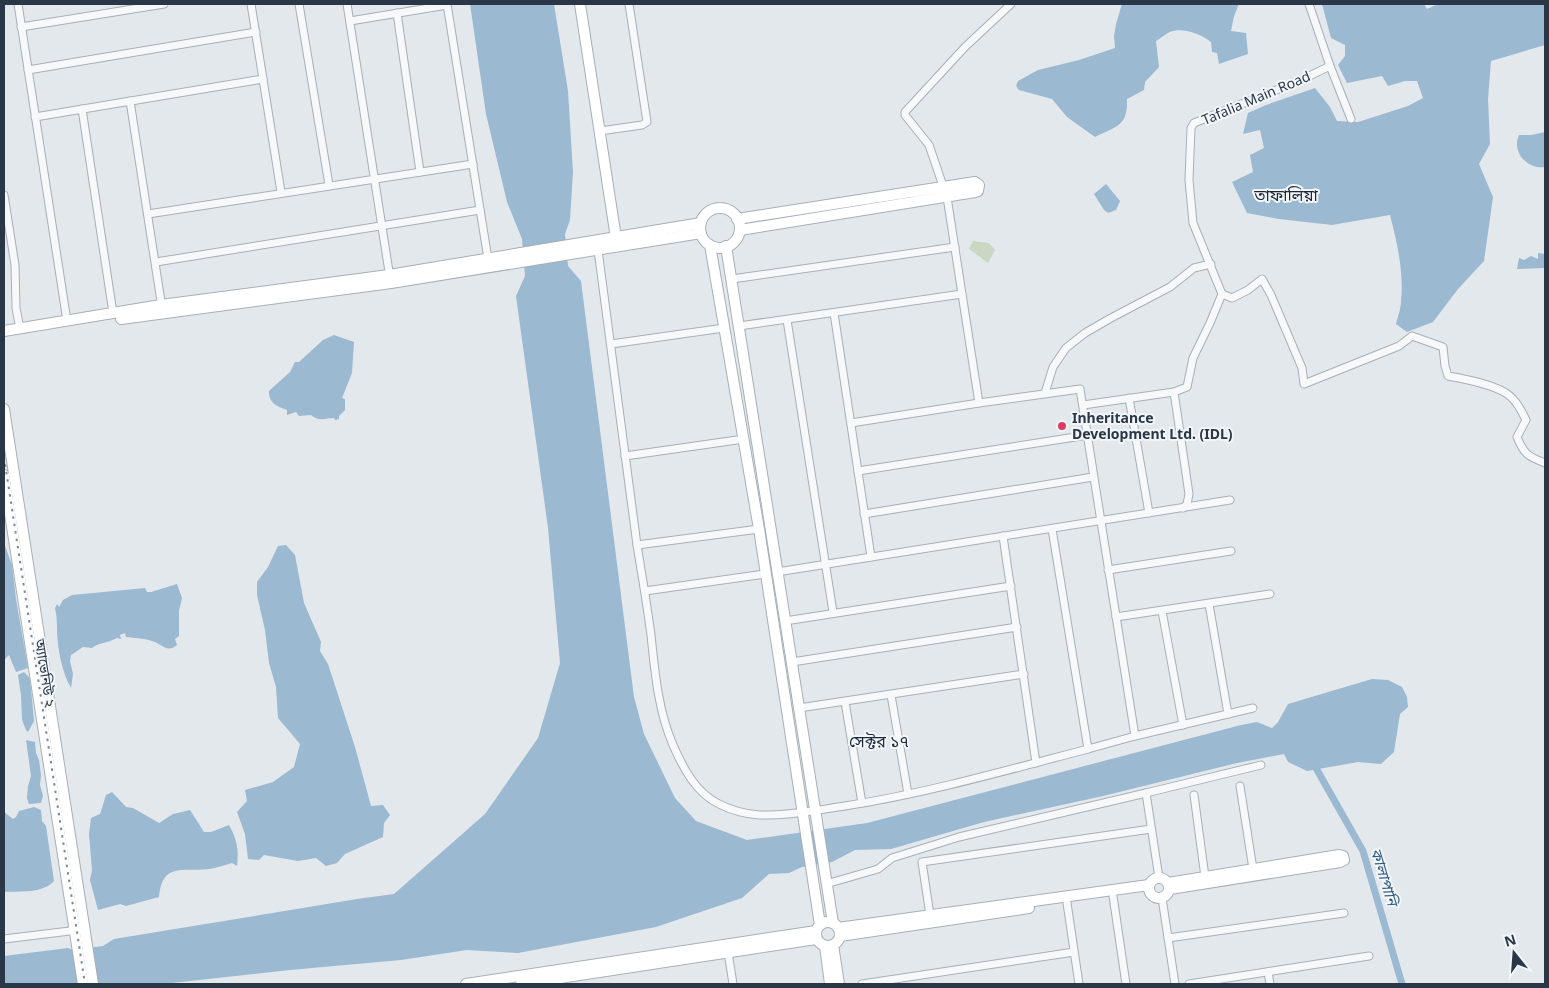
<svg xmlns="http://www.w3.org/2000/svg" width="1549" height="988" viewBox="0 0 1549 988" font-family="'Noto Sans','Noto Sans Bengali',sans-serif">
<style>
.green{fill:#cad7c3}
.water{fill:#9bb9d0}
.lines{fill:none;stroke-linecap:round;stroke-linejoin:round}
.canal{stroke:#9bb9d0;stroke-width:7}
.street-casing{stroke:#a7afb8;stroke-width:9}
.secondary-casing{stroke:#a7afb8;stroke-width:12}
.street{stroke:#f7f8fa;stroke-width:7}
.secondary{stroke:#fff;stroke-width:10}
.rail{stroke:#7b8998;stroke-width:2;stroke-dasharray:2.5 5;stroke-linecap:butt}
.poi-dot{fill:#dd3d64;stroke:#f3f6f9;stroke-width:2}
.labels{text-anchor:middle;stroke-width:4;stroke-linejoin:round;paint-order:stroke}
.street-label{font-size:14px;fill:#293747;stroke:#f3f6f9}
.poi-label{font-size:14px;font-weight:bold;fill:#293747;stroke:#f3f6f9;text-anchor:start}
.water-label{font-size:15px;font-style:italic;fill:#2e5a80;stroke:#f3f6f9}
.quarter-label{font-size:16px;fill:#1b2738;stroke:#f3f6f9}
</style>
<rect width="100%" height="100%" fill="#e3e8ed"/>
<!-- green -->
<polygon class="green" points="973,241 989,243 995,250 988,263 969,249"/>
<!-- water -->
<g class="water">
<polygon points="470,4 554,4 568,91 573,172 570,220 565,234 568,266 581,281 634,697 644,734 675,798 696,821 747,840 867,823 1241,725 1257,722 1272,728 1278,722 1288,704 1372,679 1388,680 1402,687 1407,697 1408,707 1400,714 1394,752 1381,764 1358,762 1307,771 1288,762 1284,754 1237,763 1103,796 984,822 891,849 855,850 832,862 802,867 789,873 769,874 742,898 656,927 518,953 467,950 401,960 290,970 162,984 4,984 4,956 68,948 73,950 103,946 114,939 357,899 394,894 485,814 538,738 560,663 548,528 516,296 525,276 522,239 507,202 486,114"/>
<path d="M1122 4H1239L1234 16 1231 31 1246 33 1248 54 1219 64 1217 53 1212 52 1211 42C1201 34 1182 27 1170 32 1165 34 1160 39 1156 41L1159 67 1145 82 1144 90 1127 99C1128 126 1117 126 1095 137L1067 117 1052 99 1019 90 1016 86 1018 81 1038 70 1079 60 1115 48 1114 36 1116 24Z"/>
<path d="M1322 4H1424L1427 9 1438 4H1545V45L1491 61 1488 99 1490 144 1479 164 1493 197 1484 261 1458 289 1433 322 1407 332 1396 324C1398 316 1401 308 1401 301 1404 272 1397 242 1390 215L1332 225 1279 219 1247 213 1232 182 1253 172 1250 155 1264 148 1260 130 1243 134 1248 113 1266 105 1315 88 1330 107 1337 121 1358 122 1408 106 1423 98 1417 81H1405L1388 86 1382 76 1347 83 1338 65 1345 56V45L1331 38Z"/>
<path d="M1545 132V167C1528 170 1511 152 1519 135H1531Z"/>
<polygon points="1106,184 1120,201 1116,210 1108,213 1104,210 1094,194"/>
<polygon points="1538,253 1545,254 1545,268 1517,269 1519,258 1524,260 1531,256 1538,259"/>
<path d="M334 335 354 342 352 373 342 398 345 399V410L339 416V419L335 420 334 418C325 418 319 422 311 415L299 416 296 412 287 415V410C277 406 269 404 269 391L290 372 295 362H299L323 340Z"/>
<polygon points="4,525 4,543 12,565 16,599 28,668 16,672 9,655 4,660"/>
<polygon points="286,545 295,555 304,603 321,642 320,651 328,664 355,747 371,806 383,805 390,815 384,823 383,837 345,854 337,863 326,866 316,858 298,861 264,855 259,860 248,859 245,834 237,812 247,801 245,790 273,782 294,767 300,744 278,718 276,687 269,663 265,630 257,595 257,582 268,567 278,546"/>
<path d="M177 584 182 598 179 611V636L175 639 177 645C167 654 161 643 152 641 143 638 135 638 126 637L125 633 120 635 121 639 117 638C109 643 100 642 92 648L83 647 71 655 70 661 73 674 71 688C62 672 58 651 57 632 57 624 57 617 55 608L57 604 59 607 63 600 72 595 145 588 147 592H151Z"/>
<polygon points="24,672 30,678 34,721 28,732 26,730 22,720 21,695 18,675"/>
<polygon points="26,740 35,742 36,753 39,760 41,775 40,785 43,796 41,803 29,804 27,798 28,786 31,776"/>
<path d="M112 792 126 807 133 808 159 823 173 814 190 810 204 832H211L229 825C237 839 239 850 237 866L232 863C224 865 216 868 209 869 183 872 162 862 159 897L126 906 120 904 98 910 90 880 92 870 89 834 91 818 100 814 106 795Z"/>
<path d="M34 807 41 810 42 821 46 826 54 881C42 894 20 891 4 892V812L13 819 16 817 19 811Z"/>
</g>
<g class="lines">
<!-- canal -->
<polyline class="canal" points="1312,761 1363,851 1402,984"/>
<!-- street casing -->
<g class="street-casing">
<g id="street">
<polyline points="18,4 67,321"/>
<polyline points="251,4 281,192"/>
<polyline points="299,4 329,185"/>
<polyline points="347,4 390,278"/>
<polyline points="447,4 488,259"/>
<polyline points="397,13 420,172"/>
<polyline points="350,21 447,5"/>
<polyline points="21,27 164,4"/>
<polyline points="1330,66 1351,119"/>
<polyline points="28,70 256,32"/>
<polyline points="130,101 162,308"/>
<polyline points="82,109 113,313"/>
<polyline points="35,117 263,79"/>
<polyline points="600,131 642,125 647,122 629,4"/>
<polyline points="943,186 929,145 905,115 905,112 965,47 1011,4"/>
<polyline points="4,195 15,265 16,308 20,329"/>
<polyline points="947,197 962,294"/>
<polyline points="148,214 473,164"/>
<path d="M598 250 637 545C642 575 647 605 651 635 655 673 658 710 673 745 683 768 696 793 719 804 731 810 745 814 759 815 787 816 817 810 845 806 927 793 1008 770 1088 749L1052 529"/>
<polyline points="156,262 480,210"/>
<polyline points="732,279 955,247"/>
<path d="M1222 294 1232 298 1248 290 1262 279 1271 295 1302 368 1304 384 1399 346 1412 336 1443 347 1445 366 1448 376C1465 379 1499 385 1511 397 1518 403 1522 412 1526 420L1517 437C1524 454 1527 456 1545 463"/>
<polyline points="834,313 871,557"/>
<polyline points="787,320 833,612"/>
<polyline points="739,326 962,294 979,403"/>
<polyline points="611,344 724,328"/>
<polyline points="1045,393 1053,367 1066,348 1085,333 1111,318 1170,287 1194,268 1211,264"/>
<polyline points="1129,398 1149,513"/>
<polyline points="1083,405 1174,392"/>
<polyline points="851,423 979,403 1080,389 1135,736"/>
<polyline points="625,456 744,439"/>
<polyline points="858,471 1088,435"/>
<polyline points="1183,508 1187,504 1189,494 1174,392 1187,387 1193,358 1210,323 1222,294 1193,223 1189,180 1191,128 1194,123 1299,81 1330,66 1309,4"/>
<polyline points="864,514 1093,477"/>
<polyline points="1003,536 1036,763"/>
<polyline points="637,545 759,529"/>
<polyline points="1108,570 1231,551"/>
<polyline points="777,572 1230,500"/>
<polyline points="645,591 765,574"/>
<polyline points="1209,604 1228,714"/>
<polyline points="1162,611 1183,725"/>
<polyline points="1116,617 1270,594"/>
<polyline points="785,621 1011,586"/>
<polyline points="792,662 1017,627"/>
<polyline points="891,695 908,794"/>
<polyline points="845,702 862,803"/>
<polyline points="799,708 1024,674"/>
<polyline points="1088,749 1135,736 1253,708"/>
<polyline points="1240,786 1253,869"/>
<polyline points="1194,795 1205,877"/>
<polyline points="1159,878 1146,793 1261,765"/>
<polyline points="826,884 878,869 892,858 959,837 1146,793"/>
<polyline points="1113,896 1126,984"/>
<polyline points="1162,898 1175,984"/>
<polyline points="1067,903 1079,984"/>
<polyline points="930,915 922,862 1151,829"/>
<polyline points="1168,938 1344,913"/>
<polyline points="4,939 78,930"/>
<polyline points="728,952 733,984"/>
<polyline points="1268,972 1270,984"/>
<polyline points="862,984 1074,952"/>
<polyline points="1189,984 1369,956"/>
</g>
</g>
<!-- secondary casing -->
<g class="secondary-casing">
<g id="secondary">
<polyline points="580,4 616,238"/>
<circle cx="720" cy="228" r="20"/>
<polyline points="737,219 975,182 979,185 978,191 975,192 740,230"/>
<polyline points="710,245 759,529 820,925"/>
<polyline points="726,246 833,923"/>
<polyline points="121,319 391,283 701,233"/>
<polyline points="4,331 161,305 389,275 701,223"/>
<polyline points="4,409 93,984"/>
<polyline points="4,475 83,984"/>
<circle cx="1159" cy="888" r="10"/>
<polyline points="1168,883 1339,855 1343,856 1344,860 1340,862 1170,889"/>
<circle cx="828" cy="934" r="12"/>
<polyline points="838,928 1149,885"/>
<polyline points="840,936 1029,908"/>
<polyline points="833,945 839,984"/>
<polyline points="825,946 830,984"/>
<polyline points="466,984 816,931"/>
<polyline points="521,984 816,939"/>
</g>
</g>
<!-- street -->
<use href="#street" class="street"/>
<!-- secondary -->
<use href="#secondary" class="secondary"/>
<!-- rail -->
<polyline class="rail" points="4,457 85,984"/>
</g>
<!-- markers -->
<circle class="poi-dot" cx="1062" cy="426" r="5"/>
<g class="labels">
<!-- street labels -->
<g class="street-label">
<text transform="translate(1256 98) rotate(-23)" y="5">Tafalia Main Road</text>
<text transform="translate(45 673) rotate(81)" y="5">অ্যাভেনিউ ২</text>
</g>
<!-- poi labels -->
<g class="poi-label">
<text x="1072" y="423">Inheritance<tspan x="1072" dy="16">Development Ltd. (IDL)</tspan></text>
</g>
<!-- water labels -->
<g class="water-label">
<text transform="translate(1384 877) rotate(73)" y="5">কালাপানি</text>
</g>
<!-- quarter labels -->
<g class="quarter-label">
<text x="1286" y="201">তাফালিয়া</text>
<text x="879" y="747">সেক্টর ১৭</text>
</g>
</g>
<!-- border -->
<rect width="1549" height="988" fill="none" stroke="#293747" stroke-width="10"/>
<!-- north arrow -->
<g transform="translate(1514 953) rotate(343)" stroke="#f3f6f9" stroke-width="4" paint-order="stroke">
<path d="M0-4L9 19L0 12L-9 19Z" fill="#293747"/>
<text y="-8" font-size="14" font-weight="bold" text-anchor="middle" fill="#293747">N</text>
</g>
</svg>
